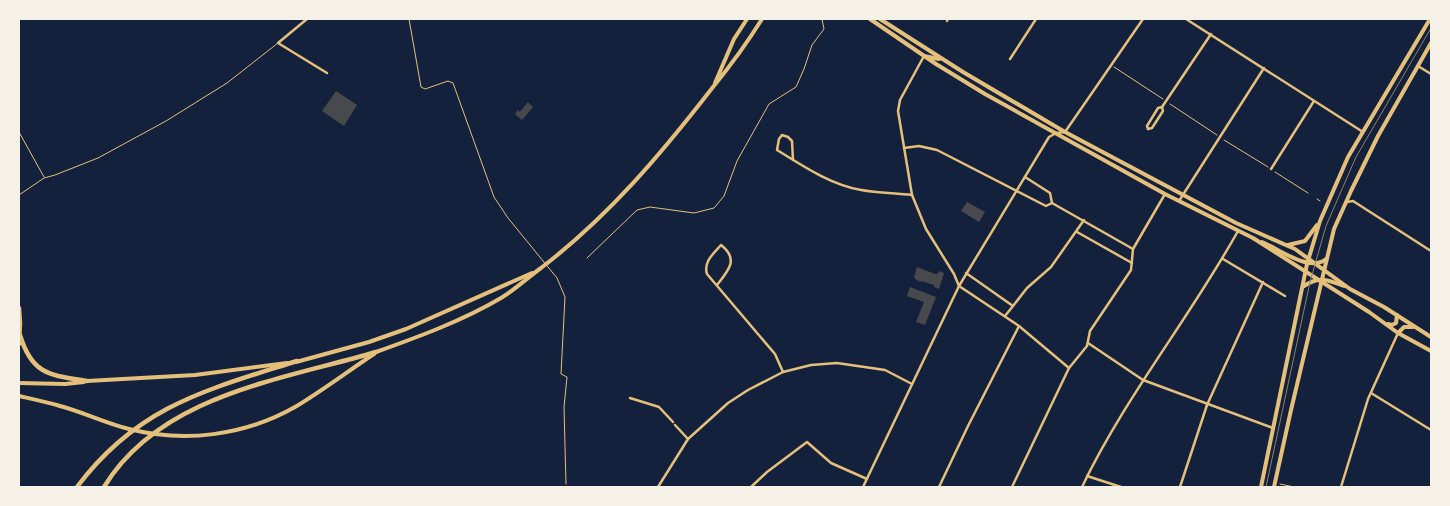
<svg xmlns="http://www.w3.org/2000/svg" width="1450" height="506" viewBox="0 0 1450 506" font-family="Montserrat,sans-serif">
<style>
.building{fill:#48494c}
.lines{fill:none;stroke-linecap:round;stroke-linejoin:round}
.path{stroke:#e5c07b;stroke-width:1}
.service{stroke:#e5c07b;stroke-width:1}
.minor{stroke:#e5c07b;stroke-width:2.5}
.secondary{stroke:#e5c07b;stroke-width:4}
.primary{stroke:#e5c07b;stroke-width:4}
.motorway{stroke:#e5c07b;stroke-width:4.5}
.tram{stroke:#918062;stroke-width:1}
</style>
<rect width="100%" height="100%" fill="#14213d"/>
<!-- building -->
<g class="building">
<polygon points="336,91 357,105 344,126 322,111"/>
<polygon points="528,102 533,107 522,120 515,114 518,110 520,112"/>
<polygon points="967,202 985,212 979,222 961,211"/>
<polygon points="917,267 935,274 938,274 939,271 944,273 939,289 934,287 934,285 921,281 920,282 914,278"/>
<polygon points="910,287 936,297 925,325 916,322 924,302 907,296"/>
</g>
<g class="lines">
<!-- path -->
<g class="path">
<polyline points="1114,67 1163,99"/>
<polyline points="1170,104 1217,135"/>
<polyline points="1224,140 1268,167"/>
<polyline points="1275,172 1308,193"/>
<polyline points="1317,199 1320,201"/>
<polyline points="587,258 637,210 650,207 694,213 714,208 724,196 737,161 769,104 796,87 804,69 812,45 824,29 822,19"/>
<polyline points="1280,484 1294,487"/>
</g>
<!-- service -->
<g class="service">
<polyline points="409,19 421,87 425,89 448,81 453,83 494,197 508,218 557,278 565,297 561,374 567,377 564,407 566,484"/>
<polyline points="19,132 44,177"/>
<polyline points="19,195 44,178 55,175 98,158 166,121 227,83 278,43"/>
</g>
<!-- minor -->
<g class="minor">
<polyline points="307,19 278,43 327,73"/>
<polyline points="1186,19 1363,132"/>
<polyline points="947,21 948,19"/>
<polyline points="924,56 900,100 898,111 912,195 926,229 954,274 959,286 1019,326 1069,368"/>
<polyline points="1010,59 1036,19"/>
<polyline points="1418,66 1431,74"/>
<polyline points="1162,107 1211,34"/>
<polygon points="1162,107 1163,111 1152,128 1148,129 1147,126 1158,108"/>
<polyline points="904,148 919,146 937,150 1046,206 1052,203"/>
<path d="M793 160 792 141 788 137 782 135 779 139 777 150C803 166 831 185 861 190 878 193 895 193 912 195"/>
<polyline points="1271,169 1314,101"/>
<polyline points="1025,177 1050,193 1052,203 1133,249"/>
<polyline points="1179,201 1264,68"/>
<polyline points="1347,202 1353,201 1431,251"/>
<polyline points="1077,232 1132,263"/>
<polyline points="1223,259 1285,296"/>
<polyline points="966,273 1013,306 1005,316"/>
<path d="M717 285C729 270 739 259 721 245 714 253 703 262 707 274L775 354 783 372"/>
<polyline points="1013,306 1027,288 1051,267 1084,220"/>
<polyline points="1088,343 1143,380 1273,428"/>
<polyline points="1371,393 1431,430"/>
<polyline points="630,398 659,407 673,422"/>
<polyline points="675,425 688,439"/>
<polyline points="1087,476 1121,487"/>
<polyline points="658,487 688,439 728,403 748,390 783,372 811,365 837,363 885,370 912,384"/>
<polyline points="751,487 767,472 807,442 831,463 867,479"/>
<polyline points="863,487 959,286 1049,137 1056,133 1065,132 1143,19"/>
<polyline points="939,487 968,426 1019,326"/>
<polyline points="1012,487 1069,368 1087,346 1090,331 1131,270 1133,249 1165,194"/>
<path d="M1082 487C1125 397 1189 319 1238 231"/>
<polyline points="1180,487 1207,405 1263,282"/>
<polyline points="1341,487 1368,399 1398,333"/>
</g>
<!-- secondary -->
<g class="secondary">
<polyline points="19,383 65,384 84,382"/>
<path d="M19 396C32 399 46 402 60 406 83 412 105 423 129 429 184 443 244 436 295 407 322 391 348 371 374 354"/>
</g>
<!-- primary -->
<g class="primary">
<polyline points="870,19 936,64 985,94 1165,194 1253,238 1369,312 1398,333 1431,351"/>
<polyline points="880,19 963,72 1065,132 1236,223 1295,249 1350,289 1384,307 1431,337"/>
<polyline points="924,56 939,59"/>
<polyline points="715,83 734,39 747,19"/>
<path d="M1262 242C1279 249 1310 273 1326 259"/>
<polyline points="1288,245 1305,241 1317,225"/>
<path d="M1304 286C1318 276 1329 280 1344 286"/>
<polyline points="1388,324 1392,325 1396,323 1397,315"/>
<polyline points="1398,333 1404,327 1413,327"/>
<path d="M376 352C418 337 462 321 501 298 516 289 527 278 541 268 609 216 661 154 713 87 731 65 747 43 762 19"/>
<polyline points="296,362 369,342 406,329 532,273"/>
<polyline points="87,381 195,375 287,363"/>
<polyline points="1261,487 1307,264 1320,221 1348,157 1430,19"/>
<polyline points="1274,487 1291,410 1334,229 1351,191 1378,136 1431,43"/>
</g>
<!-- motorway -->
<g class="motorway">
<polyline points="19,308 20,323 19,344"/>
<path d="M20 335C32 375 50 375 87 381"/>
<path d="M77 487C138 406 206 390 297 361"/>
<path d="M104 487C160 395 281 380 376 352"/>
</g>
<!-- tram -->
<polyline class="tram" points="1266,487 1310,282 1326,226 1356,157 1431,28"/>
</g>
<!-- border -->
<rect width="1450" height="506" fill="none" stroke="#f6f1e7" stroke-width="40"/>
</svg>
